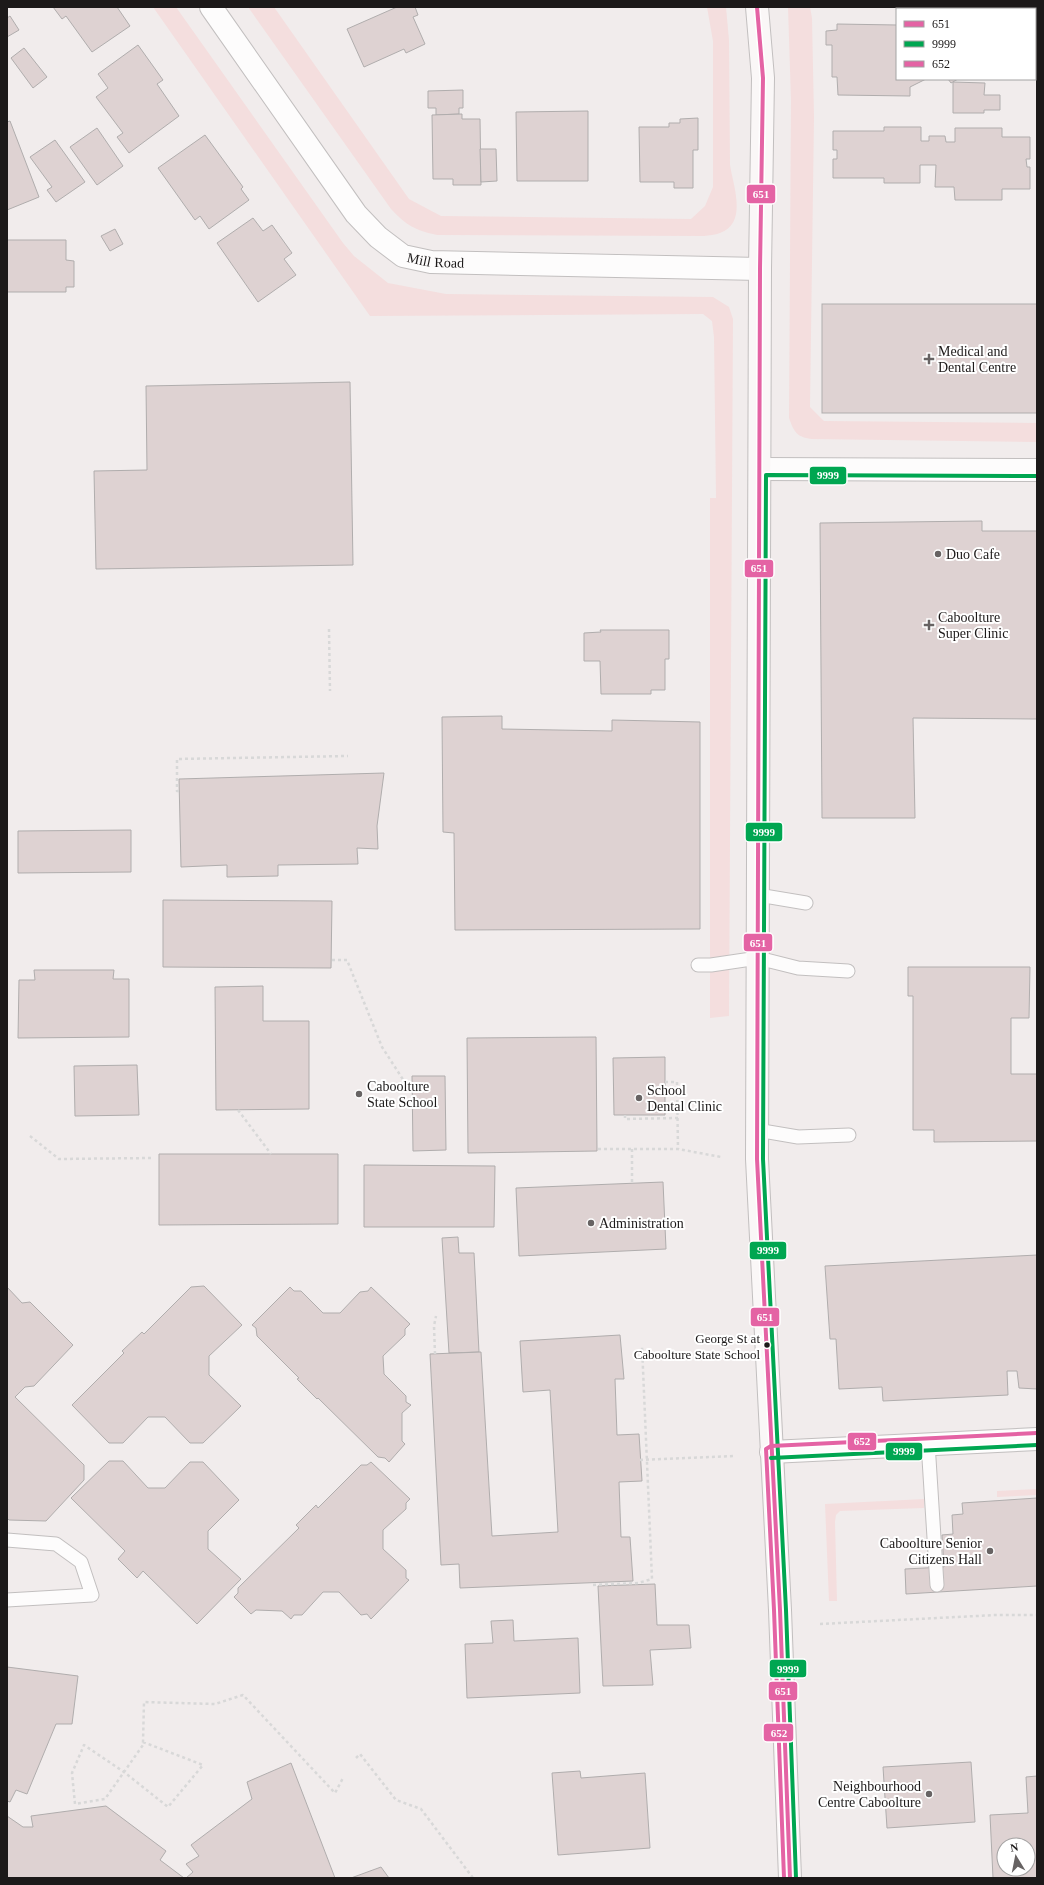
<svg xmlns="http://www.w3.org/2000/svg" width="1044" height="1885" viewBox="0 0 1044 1885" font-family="'Times New Roman',serif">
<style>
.green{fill:#f4dede}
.building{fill:#ded2d2;stroke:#b0adad;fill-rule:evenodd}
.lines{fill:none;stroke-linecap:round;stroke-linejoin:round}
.lane-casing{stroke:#c2bfbf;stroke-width:15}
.street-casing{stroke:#c2bfbf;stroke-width:24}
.secondary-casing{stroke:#c2bfbf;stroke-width:24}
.path{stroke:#d8d8d8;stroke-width:2.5;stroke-dasharray:3 3;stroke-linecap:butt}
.lane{stroke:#fdfcfc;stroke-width:13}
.street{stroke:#fdfcfc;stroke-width:22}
.secondary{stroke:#faf7f7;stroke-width:22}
.bus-1-casing{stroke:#fff;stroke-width:7}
.bus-2-casing{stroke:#fff;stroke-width:7}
.bus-3-casing{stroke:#fff;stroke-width:7}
.bus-1{stroke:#e463a4;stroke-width:4}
.bus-2{stroke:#00a651;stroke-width:4}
.bus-3{stroke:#e463a4;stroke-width:4}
.poi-dot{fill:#676363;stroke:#fff;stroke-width:1.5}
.bus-dot{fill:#1c1919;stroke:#fff;stroke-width:1.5}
.labels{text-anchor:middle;stroke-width:4;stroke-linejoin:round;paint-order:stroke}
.bus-label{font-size:13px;fill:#1c1919;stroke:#fff;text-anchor:end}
.street-label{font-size:14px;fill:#1c1919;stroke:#fff}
.poi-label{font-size:14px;fill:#1c1919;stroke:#fff;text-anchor:start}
.line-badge{stroke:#fff;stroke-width:1.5}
.badge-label{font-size:11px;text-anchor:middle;font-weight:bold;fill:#fff}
</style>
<rect width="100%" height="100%" fill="#f1ecec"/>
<!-- green -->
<g class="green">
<polygon points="153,7 176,7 343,243 354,256 388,283 446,294 713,297 729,307 733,319 729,1016 710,1018 710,498 716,498 714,337 712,321 703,314 370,316"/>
<path d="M248 7H274L409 199 441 216 691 219 705 206 713 187V41L707 7H726L729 40 730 165C733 185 748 223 720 233 715 235 709 235 704 236L437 235C415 230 407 226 391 209Z"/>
<path d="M788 7H810L812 18 814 117 810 407 824 421 1037 423V442L811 439C797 437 794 432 789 418L791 101Z"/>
<polygon points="1037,1489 1037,1495 997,1497 997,1491"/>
<polygon points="924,1499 924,1508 840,1511 836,1515 835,1522 837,1601 829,1601 825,1504"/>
</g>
<!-- building -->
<g class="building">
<polygon points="53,7 117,7 130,26 92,52 66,16 62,19"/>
<polygon points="397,7 415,7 418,15 413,17 425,44 406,53 404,49 364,67 347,29"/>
<polygon points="10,16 19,30 7,37 7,18"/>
<polygon points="837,24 897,25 897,79 926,79 910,87 910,96 838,95 837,77 832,77 832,45 826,45 826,31 837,30"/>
<polygon points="138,45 163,80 157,84 179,116 129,153 117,137 123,133 96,97 108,88 98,74"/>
<polygon points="24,48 47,77 33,88 11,58"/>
<polygon points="948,79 958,79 951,83"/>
<polygon points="953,82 985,83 984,95 1000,95 1000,110 984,110 984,113 953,113"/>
<polygon points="463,90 463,108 459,108 459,114 436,115 436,108 428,108 428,91"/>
<polygon points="588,111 588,181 517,181 516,112"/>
<polygon points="462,114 462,119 480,119 481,185 453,185 453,179 433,179 432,115"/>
<polygon points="698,118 698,150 693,150 693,188 674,188 674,182 640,182 639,127 669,127 669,123 680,123 680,119"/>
<polygon points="10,121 39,197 7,210 7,122"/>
<polygon points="884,127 921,127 921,141 929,141 929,136 945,136 946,142 955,142 955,128 1002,128 1002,137 1030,137 1030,159 1026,159 1027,167 1030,167 1030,189 1002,189 1002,200 955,200 954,187 935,187 936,165 920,165 920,183 884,183 884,178 833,178 833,159 837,159 837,150 833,150 833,131 884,131"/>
<polygon points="97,128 123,166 97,185 70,147"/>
<polygon points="205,135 243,187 241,189 249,200 209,229 200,216 195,220 158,168"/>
<polygon points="55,140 85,182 56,202 47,190 52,187 30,157"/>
<polygon points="480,149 496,149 497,181 481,182"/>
<polygon points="253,218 263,231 272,225 292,253 284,259 296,275 258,302 217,243"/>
<polygon points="115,229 123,244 110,251 101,236"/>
<polygon points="7,240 66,240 66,260 74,261 74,287 66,287 66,292 7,292"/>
<rect x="822" y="304" width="215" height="109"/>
<polygon points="350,382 353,565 96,569 94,471 147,470 146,386"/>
<polygon points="982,521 982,531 1037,531 1037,719 913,718 915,818 822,818 820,523"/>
<polygon points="600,630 669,630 669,659 665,659 665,690 651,690 651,694 601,694 600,661 584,661 584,633 601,632"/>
<polygon points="502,716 502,729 612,731 612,720 700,722 700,929 455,930 454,833 443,832 442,717"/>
<polygon points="384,773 377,826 378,849 357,848 358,864 278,865 278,876 227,877 227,865 181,867 179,779"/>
<polygon points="131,830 131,872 18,873 18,831"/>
<polygon points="163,900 332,901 331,968 163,967"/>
<polygon points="908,967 1030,967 1029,1018 1011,1018 1011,1074 1037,1074 1037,1141 934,1142 934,1130 913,1130 913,996 908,996"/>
<polygon points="34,970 114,970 113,979 129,979 129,1037 18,1038 19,980 35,980"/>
<polygon points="263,986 263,1021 309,1021 309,1109 216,1110 215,987"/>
<polygon points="596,1037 597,1151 468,1153 467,1038"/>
<polygon points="665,1057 665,1115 614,1115 613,1058"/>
<polygon points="137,1065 139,1115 75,1116 74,1066"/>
<polygon points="412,1076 445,1076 446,1150 413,1151"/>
<polygon points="159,1154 338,1154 338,1224 159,1225"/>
<polygon points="364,1165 495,1166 494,1227 364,1227"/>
<polygon points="663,1182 666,1249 519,1256 516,1188"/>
<polygon points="458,1237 459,1253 474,1253 479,1352 449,1353 442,1238"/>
<polygon points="1037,1255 1037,1389 1019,1388 1017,1371 1007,1371 1008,1395 883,1401 882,1387 839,1389 836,1339 830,1339 825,1266"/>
<polygon points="204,1286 242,1325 209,1356 209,1375 241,1406 203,1443 190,1443 165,1417 148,1417 123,1443 109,1443 72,1405 124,1353 122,1351 142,1332 144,1334 191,1287"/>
<polygon points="7,1287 22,1303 30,1302 73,1345 34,1386 25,1387 15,1397 84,1465 84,1480 46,1521 9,1520 7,1518"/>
<polygon points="290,1287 294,1291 301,1291 323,1313 340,1313 360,1292 368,1291 371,1287 410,1324 405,1329 405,1335 383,1356 384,1374 406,1396 406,1402 411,1405 402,1413 402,1441 405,1444 389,1462 385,1458 378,1457 318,1398 317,1399 297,1379 299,1378 257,1336 256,1328 252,1325"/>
<polygon points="620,1335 624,1379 615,1379 617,1435 639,1434 642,1481 619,1482 621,1537 630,1537 633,1581 460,1588 459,1564 441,1565 430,1354 481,1352 492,1536 558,1532 550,1390 523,1392 520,1341"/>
<polygon points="109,1461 123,1461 148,1488 165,1488 190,1462 203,1462 239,1500 208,1531 208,1549 241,1579 197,1624 143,1571 137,1578 118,1559 125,1551 71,1498"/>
<polygon points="371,1462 410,1499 406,1503 406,1509 383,1530 383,1549 406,1570 406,1578 409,1580 371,1619 367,1614 361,1615 339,1592 323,1592 302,1615 294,1615 291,1619 282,1611 256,1610 251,1614 234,1597 238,1593 238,1588 299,1528 296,1525 316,1505 318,1508 361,1465 367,1465"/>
<polygon points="1037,1498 1037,1586 906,1594 905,1569 944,1567 942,1535 953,1534 952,1515 963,1514 962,1503"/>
<polygon points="655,1584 657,1625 689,1625 691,1648 650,1650 653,1685 603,1686 598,1586"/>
<polygon points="513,1620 514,1641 578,1638 580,1693 467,1698 465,1644 493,1643 491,1621"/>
<polygon points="7,1667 78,1676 72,1724 56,1724 27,1794 16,1790 10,1802 7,1801"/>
<polygon points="971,1762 975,1822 887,1828 883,1767"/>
<polygon points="291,1763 335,1878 186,1878 193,1872 186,1864 199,1856 191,1845 252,1799 247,1782"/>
<polygon points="580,1771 581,1778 645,1773 650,1848 558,1855 552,1773"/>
<path d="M1037 1776V1878H993L990 1815 1028 1813 1026 1777ZM1004 1845H1028V1869H1004Z"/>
<polygon points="106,1806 166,1851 160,1860 184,1878 7,1878 7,1816 23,1827 33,1827 31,1816"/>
<polygon points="381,1867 389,1878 351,1878"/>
</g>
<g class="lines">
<!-- lane casing -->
<g class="lane-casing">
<g id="lane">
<polyline points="758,895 806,903"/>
<polyline points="698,965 711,965 758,958 798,968 848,971"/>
<polyline points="757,1130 798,1137 849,1135"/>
<polyline points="928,1443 937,1585"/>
<polyline points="7,1540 56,1544 81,1562 92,1595 7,1600"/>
</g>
</g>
<!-- street casing -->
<g class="street-casing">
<g id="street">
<path id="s1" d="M211 7 356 214 378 237 403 256 431 262 760 269"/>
<polyline points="760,469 1037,470"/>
<polyline points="771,1452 1037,1439"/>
</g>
</g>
<!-- secondary casing -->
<g class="secondary-casing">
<polyline id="secondary" points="757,7 763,78 760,269 757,1159 780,1610 790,1878"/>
</g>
<!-- path -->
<g class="path">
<polyline points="329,629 330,691"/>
<polyline points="179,791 177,791 177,759 348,756"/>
<polyline points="332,960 347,960 382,1047 404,1081 404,1088"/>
<polyline points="665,1082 677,1082 678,1149"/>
<polyline points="238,1110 271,1154"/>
<polyline points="625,1115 625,1119 678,1118"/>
<polyline points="30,1136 59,1159 151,1158"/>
<polyline points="598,1149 678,1149 721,1157"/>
<polyline points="632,1149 632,1183"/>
<polyline points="435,1354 434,1326 436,1316"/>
<polyline points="640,1460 735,1456"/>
<polyline points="593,1585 638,1583 652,1579 642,1346"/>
<polyline points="820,1624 996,1615 1037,1615"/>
<polyline points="143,1742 203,1765 168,1807 124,1772 84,1745 72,1773 75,1804 105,1799 143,1745 143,1742 144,1702 215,1704 243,1695 335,1793 343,1778"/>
<polyline points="356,1758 360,1754 396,1800 421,1809 473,1878"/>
</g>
<!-- lane -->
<use href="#lane" class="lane"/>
<!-- street -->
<use href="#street" class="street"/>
<!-- secondary -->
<use href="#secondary" class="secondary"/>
<!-- bus-1 casing -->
<g class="bus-1-casing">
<polyline id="bus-1" points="757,7 763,78 760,269 757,1159 780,1610 790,1878"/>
</g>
<!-- bus-2 casing -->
<g class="bus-2-casing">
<g id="bus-2">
<polyline points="771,1458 1037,1445"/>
<polyline points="796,1878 786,1610 763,1159 766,475 1037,476"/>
</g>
</g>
<!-- bus-3 casing -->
<g class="bus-3-casing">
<polyline id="bus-3" points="784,1878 774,1610 766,1449 771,1446 1037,1433"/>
</g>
<!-- bus-1 -->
<use href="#bus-1" class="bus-1"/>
<!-- bus-2 -->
<use href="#bus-2" class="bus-2"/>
<!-- bus-3 -->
<use href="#bus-3" class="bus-3"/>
</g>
<!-- markers -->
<g class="poi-dot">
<path d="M927 353h4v4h4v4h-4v4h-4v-4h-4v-4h4z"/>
<circle cx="938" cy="554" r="4"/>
<path d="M927 619h4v4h4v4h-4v4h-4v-4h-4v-4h4z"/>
<circle cx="359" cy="1094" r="4"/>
<circle cx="639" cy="1098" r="4"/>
<circle cx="591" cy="1223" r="4"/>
<circle cx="990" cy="1551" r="4"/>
<circle cx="929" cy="1794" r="4"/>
</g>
<circle class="bus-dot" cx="767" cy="1345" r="3.5"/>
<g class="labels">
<!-- bus labels -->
<g class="bus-label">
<text x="760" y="1343">George St at<tspan x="760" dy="16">Caboolture State School</tspan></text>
</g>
<!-- street labels -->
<g class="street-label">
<text dy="5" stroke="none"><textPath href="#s1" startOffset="349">Mill Road</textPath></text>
</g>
<!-- poi labels -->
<g class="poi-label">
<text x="938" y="356">Medical and<tspan x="938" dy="16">Dental Centre</tspan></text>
<text x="946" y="559">Duo Cafe</text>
<text x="938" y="622">Caboolture<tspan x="938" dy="16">Super Clinic</tspan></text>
<text x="367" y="1091">Caboolture<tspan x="367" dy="16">State School</tspan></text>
<text x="647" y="1095">School<tspan x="647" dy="16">Dental Clinic</tspan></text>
<text x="599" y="1228">Administration</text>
<text x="982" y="1548" text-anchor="end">Caboolture Senior<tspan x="982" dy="16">Citizens Hall</tspan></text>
<text x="921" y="1791" text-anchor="end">Neighbourhood<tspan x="921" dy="16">Centre Caboolture</tspan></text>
</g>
</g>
<g class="line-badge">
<rect x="746" y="184" width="30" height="20" rx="4" fill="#e463a4"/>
<rect x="809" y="466" width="38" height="19" rx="4" fill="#00a651"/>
<rect x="744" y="559" width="30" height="19" rx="4" fill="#e463a4"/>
<rect x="745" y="822" width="38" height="20" rx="4" fill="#00a651"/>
<rect x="743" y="933" width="30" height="19" rx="4" fill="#e463a4"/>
<rect x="749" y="1241" width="38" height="19" rx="4" fill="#00a651"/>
<rect x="750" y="1307" width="30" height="20" rx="4" fill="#e463a4"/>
<rect x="847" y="1432" width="30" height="19" rx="4" fill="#e463a4"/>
<rect x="885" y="1442" width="38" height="19" rx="4" fill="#00a651"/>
<rect x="769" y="1659" width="38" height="19" rx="4" fill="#00a651"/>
<rect x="768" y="1681" width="30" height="20" rx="4" fill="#e463a4"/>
<rect x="763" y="1723" width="31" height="19" rx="4" fill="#e463a4"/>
</g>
<g class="badge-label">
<text x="761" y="198">651</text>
<text x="828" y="479">9999</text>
<text x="759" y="572">651</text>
<text x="764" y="836">9999</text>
<text x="758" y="947">651</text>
<text x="768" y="1254">9999</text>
<text x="765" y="1321">651</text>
<text x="862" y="1445">652</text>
<text x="904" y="1455">9999</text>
<text x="788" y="1673">9999</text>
<text x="783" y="1695">651</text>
<text x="779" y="1737">652</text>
</g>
<!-- border -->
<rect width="1044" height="1885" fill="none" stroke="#1c1919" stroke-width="16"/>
<!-- legend -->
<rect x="896" y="8" width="140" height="72" fill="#ffffff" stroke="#a4a3a3"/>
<rect x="904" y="21" width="20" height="6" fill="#e463a4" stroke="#a4a3a3"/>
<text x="932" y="28" font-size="12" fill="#1c1919">651</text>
<rect x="904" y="41" width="20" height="6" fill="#00a651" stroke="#a4a3a3"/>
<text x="932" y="48" font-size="12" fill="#1c1919">9999</text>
<rect x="904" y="61" width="20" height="6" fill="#e463a4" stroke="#a4a3a3"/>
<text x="932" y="68" font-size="12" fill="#1c1919">652</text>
<!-- north arrow -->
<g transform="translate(1016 1857) rotate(350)"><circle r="19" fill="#ffffff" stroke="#a4a3a3"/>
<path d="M0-3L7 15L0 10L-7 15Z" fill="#676363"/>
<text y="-6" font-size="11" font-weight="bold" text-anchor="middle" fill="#1c1919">N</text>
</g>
</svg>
